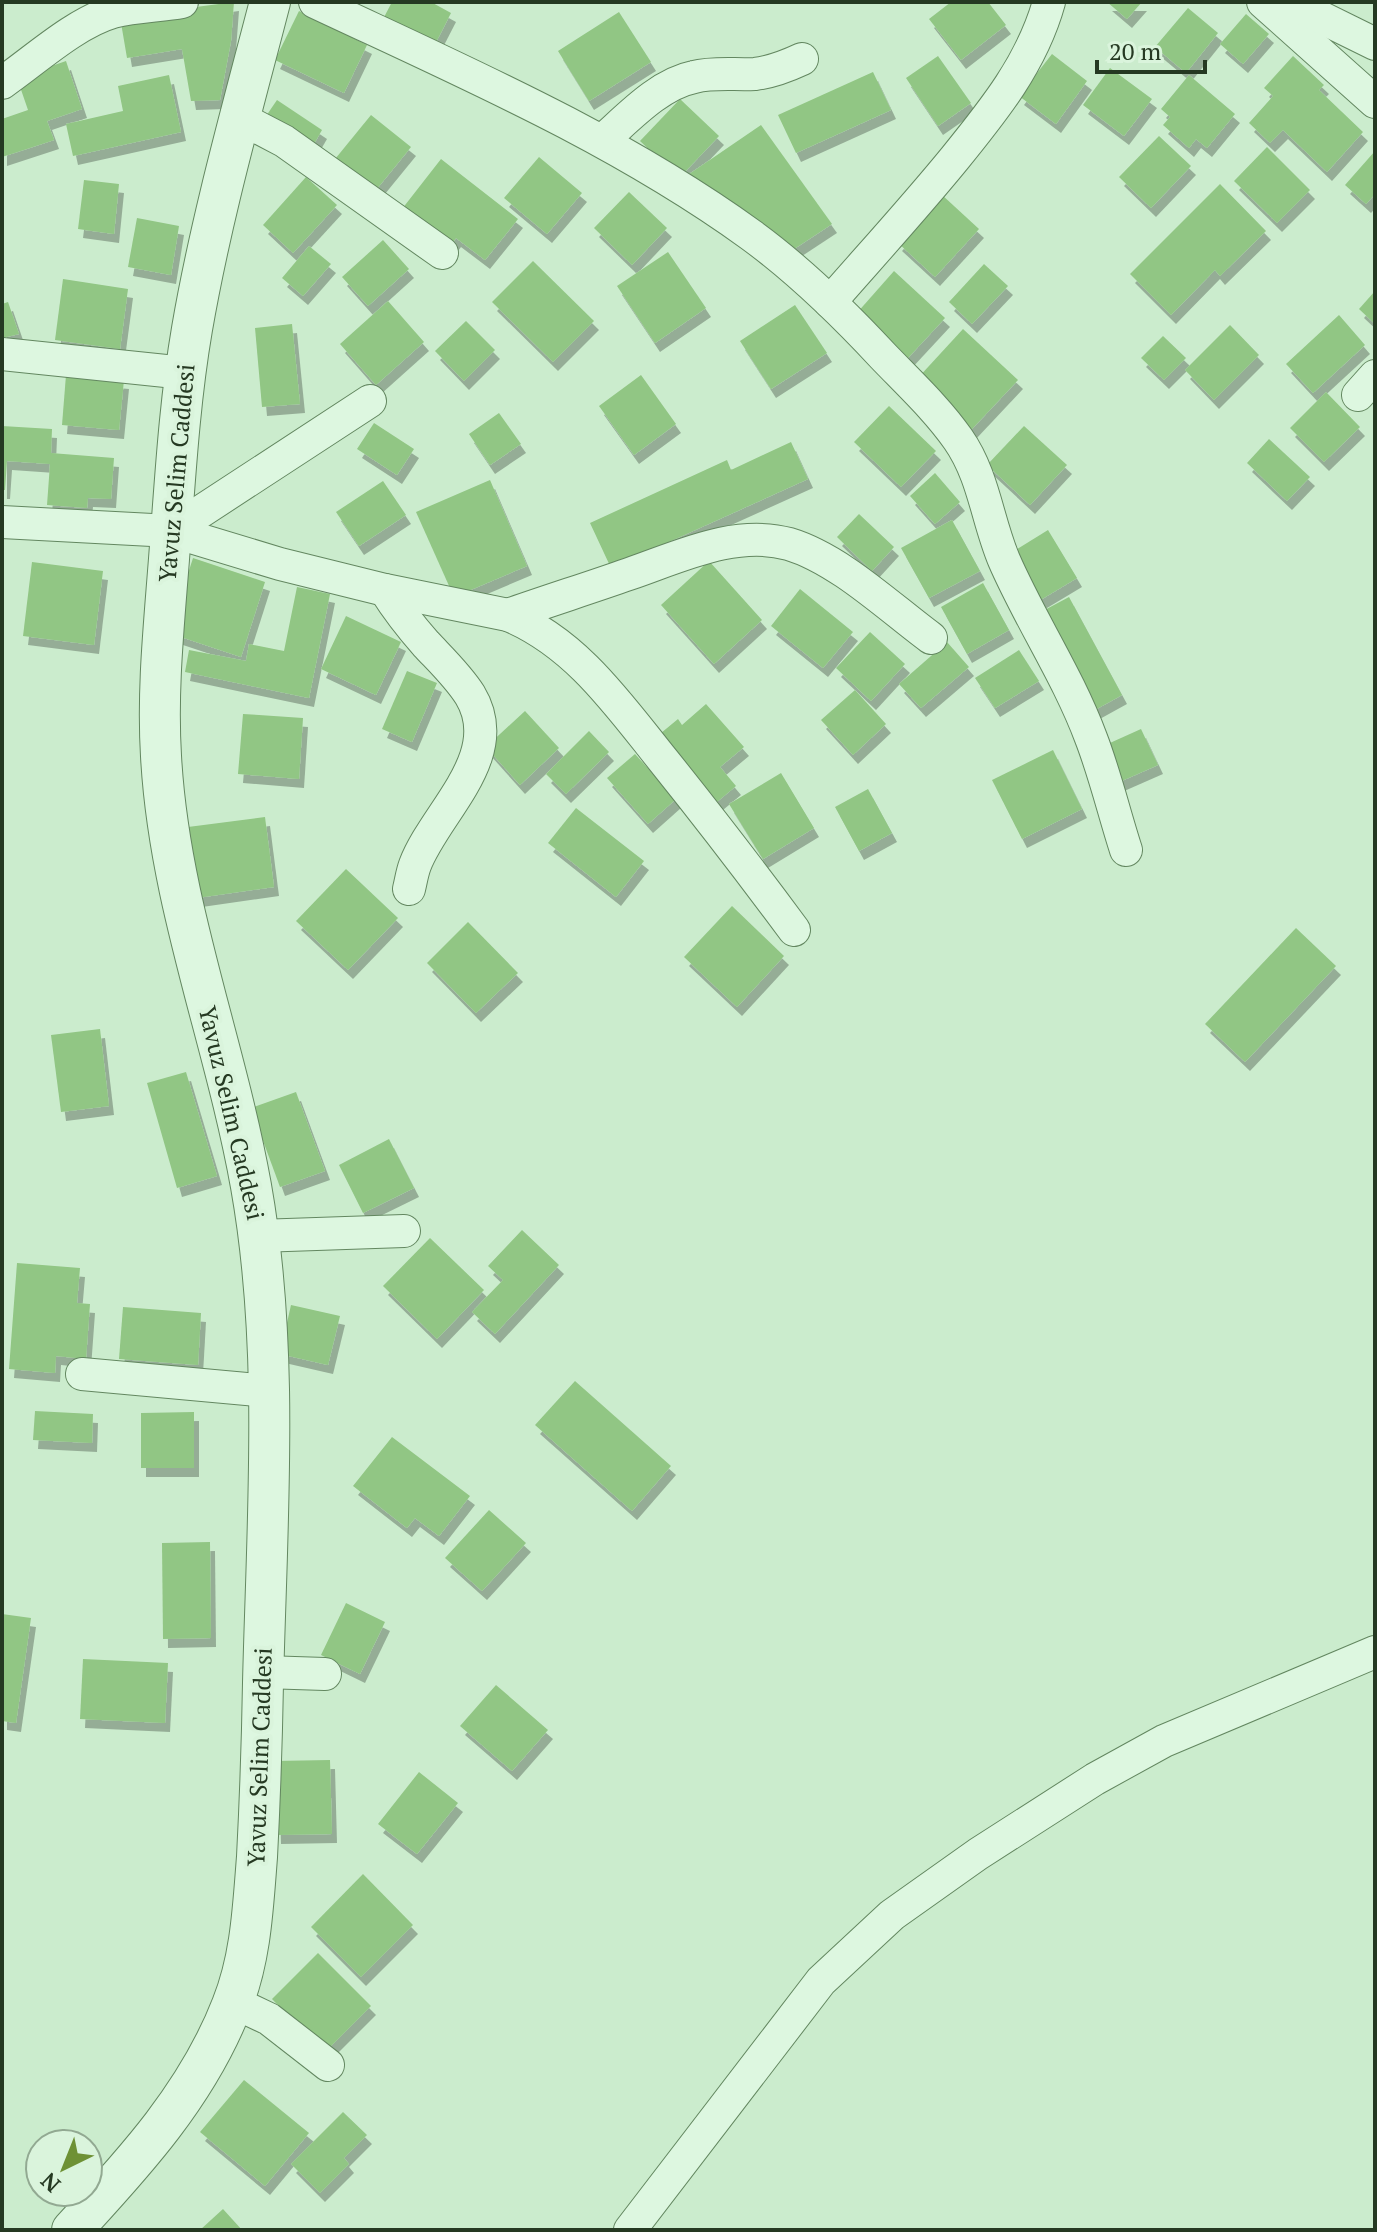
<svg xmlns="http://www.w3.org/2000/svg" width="1377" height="2232" viewBox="0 0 1377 2232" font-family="'PT Serif',serif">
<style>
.building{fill:#91c684;filter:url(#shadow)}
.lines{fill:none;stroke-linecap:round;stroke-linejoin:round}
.minor-casing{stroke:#638760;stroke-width:34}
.tertiary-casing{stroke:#638760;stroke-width:42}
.minor{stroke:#ddf7e0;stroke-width:32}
.tertiary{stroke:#ddf7e0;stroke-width:40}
.labels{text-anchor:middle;stroke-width:8;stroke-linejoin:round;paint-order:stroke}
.street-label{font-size:24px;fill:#253922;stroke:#daf4dc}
</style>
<defs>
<filter id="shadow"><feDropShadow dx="5" dy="9" stdDeviation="0" flood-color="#0004"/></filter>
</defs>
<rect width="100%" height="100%" fill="#cbeccd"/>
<!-- building -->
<g class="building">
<polygon points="234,2 231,41 220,100 191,101 182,49 127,58 120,17"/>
<polygon points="392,2 431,2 451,13 433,48 382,21"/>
<polygon points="951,2 988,2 1006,25 961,60 929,19"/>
<polygon points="1107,2 1142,2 1127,19"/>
<polygon points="1188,8 1218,33 1186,73 1155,47"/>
<polygon points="299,11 367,45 344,93 275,60"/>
<polygon points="619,12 651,62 589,101 558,51"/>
<polygon points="1246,14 1269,34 1243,64 1220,44"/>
<polygon points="1052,54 1087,81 1056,124 1019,96"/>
<polygon points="938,56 971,103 938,126 906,78"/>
<polygon points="1293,56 1324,85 1319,90 1363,132 1327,172 1283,130 1270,143 1249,123 1273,96 1264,88"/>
<polygon points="66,61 82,109 47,121 54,140 2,157 2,119 28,110 17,78"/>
<polygon points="1110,68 1152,99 1124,136 1083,105"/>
<polygon points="873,72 891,110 796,153 778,115"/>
<polygon points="169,75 181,132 73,156 66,124 123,111 118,86"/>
<polygon points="1189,75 1235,114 1207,148 1196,139 1189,148 1163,125 1170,117 1161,109"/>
<polygon points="680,99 719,136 679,178 640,141"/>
<polygon points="277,100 322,130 311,149 264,119"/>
<polygon points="371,115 411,147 371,196 331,164"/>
<polygon points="761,125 832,224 791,251 682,179"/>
<polygon points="1159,136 1191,166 1151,208 1119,177"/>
<polygon points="1267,147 1310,190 1277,223 1234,181"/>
<polygon points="1375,151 1375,194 1366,204 1345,185"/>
<polygon points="539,157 582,193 547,234 504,198"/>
<polygon points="441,159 518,219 485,260 456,238 450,246 402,209"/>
<polygon points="306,177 337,205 293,253 263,225"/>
<polygon points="84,180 119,184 114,234 78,229"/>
<polygon points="1220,184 1266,231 1220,276 1215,270 1171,315 1130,274"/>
<polygon points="629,192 667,228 632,265 594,228"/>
<polygon points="941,194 979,229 935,277 897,242"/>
<polygon points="137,218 179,226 171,275 128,267"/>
<polygon points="383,240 409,269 368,306 342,277"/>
<polygon points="309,246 331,264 303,296 282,278"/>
<polygon points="668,252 706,308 655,343 617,286"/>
<polygon points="533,261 594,321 553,362 492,302"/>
<polygon points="984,264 1008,286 972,324 949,302"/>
<polygon points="894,271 945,318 906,360 856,314"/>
<polygon points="63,279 128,289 120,349 55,340"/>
<polygon points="1375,291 1375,324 1359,309"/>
<polygon points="388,301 424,342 376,385 340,344"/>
<polygon points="8,302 19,334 2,338 2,304"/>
<polygon points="795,305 827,353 771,389 740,341"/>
<polygon points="1339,315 1365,345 1313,393 1286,364"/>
<polygon points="466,321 495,350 464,381 435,351"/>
<polygon points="292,324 300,404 262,407 255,328"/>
<polygon points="1230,325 1259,355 1214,400 1185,370"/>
<polygon points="963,329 1018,380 971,430 917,379"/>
<polygon points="1163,336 1186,358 1164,380 1141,358"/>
<polygon points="66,375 124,380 119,430 62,425"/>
<polygon points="641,375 676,424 634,455 599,406"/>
<polygon points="1326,392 1360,427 1324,462 1290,428"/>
<polygon points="889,406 936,451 901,487 854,442"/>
<polygon points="499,413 521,444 490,465 469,434"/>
<polygon points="374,423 414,449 397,475 357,449"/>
<polygon points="2,426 52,429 51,453 114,458 111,499 88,498 87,508 47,505 50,464 7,461 5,490 2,490"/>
<polygon points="1024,426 1067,465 1030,505 987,465"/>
<polygon points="1269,439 1310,477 1287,501 1247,463"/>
<polygon points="791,442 808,479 611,568 590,523 727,460 731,470"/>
<polygon points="935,473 960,502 935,524 910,496"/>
<polygon points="490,480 527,566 454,597 416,512"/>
<polygon points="383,481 406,515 359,546 336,512"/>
<polygon points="859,514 894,547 872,571 837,537"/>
<polygon points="952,520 980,571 929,598 901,548"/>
<polygon points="1048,530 1077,578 1037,602 1009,554"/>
<polygon points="193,558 265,582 241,657 169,633"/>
<polygon points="709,561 762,620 714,664 661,605"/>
<polygon points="32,562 103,571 94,645 23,636"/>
<polygon points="983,583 1009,630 967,654 941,607"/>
<polygon points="297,587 330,594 309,698 185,672 189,650 246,661 249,644 284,651"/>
<polygon points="800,589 853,632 823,668 771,626"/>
<polygon points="1069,597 1122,695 1093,711 1039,613"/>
<polygon points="346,616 401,642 376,695 321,669"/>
<polygon points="870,632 905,664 871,701 836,668"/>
<polygon points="947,642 969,667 921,708 899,684"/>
<polygon points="1019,650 1039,681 995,708 975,678"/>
<polygon points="407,671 437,683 412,742 382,729"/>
<polygon points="855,690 886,724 853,755 821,720"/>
<polygon points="706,704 744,747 720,767 736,786 712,806 655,738 678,719 682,725"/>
<polygon points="525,711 559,748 520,785 486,747"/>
<polygon points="243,714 303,718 299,779 238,774"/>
<polygon points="1141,729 1158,765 1117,783 1101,747"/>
<polygon points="589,731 609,752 566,794 546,774"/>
<polygon points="1053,750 1082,809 1022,839 992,780"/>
<polygon points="635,754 676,799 648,824 607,778"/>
<polygon points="781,773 814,828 763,859 729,804"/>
<polygon points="868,789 892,833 859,851 835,807"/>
<polygon points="576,808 644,861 616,897 548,843"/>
<polygon points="265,817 274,887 197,898 188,827"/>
<polygon points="346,869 398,918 348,970 296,921"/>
<polygon points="732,906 784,956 737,1007 684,957"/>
<polygon points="468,922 518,973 476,1013 427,963"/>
<polygon points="1296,928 1336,966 1245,1062 1205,1024"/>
<polygon points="100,1029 109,1106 61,1112 51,1035"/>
<polygon points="186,1072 217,1176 177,1188 147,1083"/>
<polygon points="296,1092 325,1171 280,1187 251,1108"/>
<polygon points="389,1139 414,1188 363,1213 339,1165"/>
<polygon points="522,1230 559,1265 495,1334 472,1312 503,1280 488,1266"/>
<polygon points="430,1238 484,1290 437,1339 383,1286"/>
<polygon points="17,1263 80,1268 77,1303 90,1304 86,1359 56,1356 55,1373 9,1369"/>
<polygon points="291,1305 340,1316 328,1365 280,1354"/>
<polygon points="123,1307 201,1313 198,1365 119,1359"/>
<polygon points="575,1381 671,1466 632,1511 535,1425"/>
<polygon points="35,1411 93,1414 92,1443 33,1440"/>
<polygon points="194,1412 194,1468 141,1468 141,1413"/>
<polygon points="392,1437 470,1496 439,1536 415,1518 407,1528 353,1486"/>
<polygon points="489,1510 526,1543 482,1591 445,1558"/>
<polygon points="210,1542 211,1638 163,1639 162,1543"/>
<polygon points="346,1603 385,1622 360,1674 321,1655"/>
<polygon points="2,1614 31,1618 16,1723 2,1721"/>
<polygon points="83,1659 168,1663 165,1723 80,1719"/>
<polygon points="496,1685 548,1730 512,1771 460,1726"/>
<polygon points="330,1760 332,1834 276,1835 274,1761"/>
<polygon points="419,1772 458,1803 417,1854 378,1824"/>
<polygon points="363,1874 413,1925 361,1977 311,1927"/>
<polygon points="318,1953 371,2006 324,2053 272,1999"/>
<polygon points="244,2080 309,2133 265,2186 200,2132"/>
<polygon points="343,2112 367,2135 344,2158 349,2164 320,2193 291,2164"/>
<polygon points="223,2209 242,2230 200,2230"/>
</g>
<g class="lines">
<!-- minor casing -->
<g class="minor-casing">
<g id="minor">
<path d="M315 2C464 72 617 138 751 235 799 270 843 313 883 356 909 383 937 409 958 439 984 476 987 520 1004 560 1030 620 1068 676 1091 738 1105 774 1114 813 1126 850"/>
<polyline points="1263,2 1375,102"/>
<polyline points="1278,2 1308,11 1375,44"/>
<path d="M2 83C35 60 75 23 113 12 135 6 160 6 182 2"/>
<polyline points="240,118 284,141 442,253"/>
<path d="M603 140C628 118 659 84 694 77 713 72 735 75 755 74 772 72 787 66 802 59"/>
<path d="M830 302C872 254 915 207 955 158 994 110 1032 63 1049 2"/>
<polyline points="2,354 185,373"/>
<polyline points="1358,395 1375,376"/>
<path d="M2 522 171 531 280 564 385 590 508 615C576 643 618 704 663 760 708 816 751 872 794 930"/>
<polyline points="171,531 370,401"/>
<path d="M385 590C397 609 411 627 426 644 441 660 458 676 470 695 507 756 435 812 415 865 412 873 411 881 409 889"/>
<path d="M508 615C548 601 589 588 629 574 679 557 735 529 789 544 839 559 889 607 931 638"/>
<polyline points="258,1236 404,1231"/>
<polyline points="82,1374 268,1391"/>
<polyline points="264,1672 325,1674"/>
<polyline points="233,2002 269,2019 328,2065"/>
<polyline points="630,2230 821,1981 892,1915 978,1854 1095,1779 1164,1741 1375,1652"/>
</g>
</g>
<!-- tertiary casing -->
<g class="tertiary-casing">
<path id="tertiary" d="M72 2230C135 2162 198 2093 232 2005 251 1958 253 1907 257 1857 260 1799 262 1741 263 1683 267 1519 280 1349 251 1186 225 1041 169 904 161 756 157 690 164 625 169 559 175 482 179 405 192 329 211 219 242 110 270 2"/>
</g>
<!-- minor -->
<use href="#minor" class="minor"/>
<!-- tertiary -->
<use href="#tertiary" class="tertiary"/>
</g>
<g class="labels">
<!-- street labels -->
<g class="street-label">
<text transform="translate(177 473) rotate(-85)" y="8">Yavuz Selim Caddesi</text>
<text transform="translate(231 1113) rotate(77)" y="8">Yavuz Selim Caddesi</text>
<text transform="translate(260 1757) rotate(-88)" y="8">Yavuz Selim Caddesi</text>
</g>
</g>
<!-- border -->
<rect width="1377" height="2232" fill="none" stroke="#253922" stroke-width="8"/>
<!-- north arrow -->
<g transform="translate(64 2168) rotate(223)"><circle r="38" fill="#daf4dc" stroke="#92a992" stroke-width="2"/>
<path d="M0-6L14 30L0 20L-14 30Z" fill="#6e9135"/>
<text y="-12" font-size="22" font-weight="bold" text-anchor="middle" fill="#253922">N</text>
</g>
<!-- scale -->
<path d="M1097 60v12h108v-12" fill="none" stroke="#253922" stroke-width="4"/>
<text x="1109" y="60" font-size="24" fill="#253922" stroke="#daf4dc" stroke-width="6" paint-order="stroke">20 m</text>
</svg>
